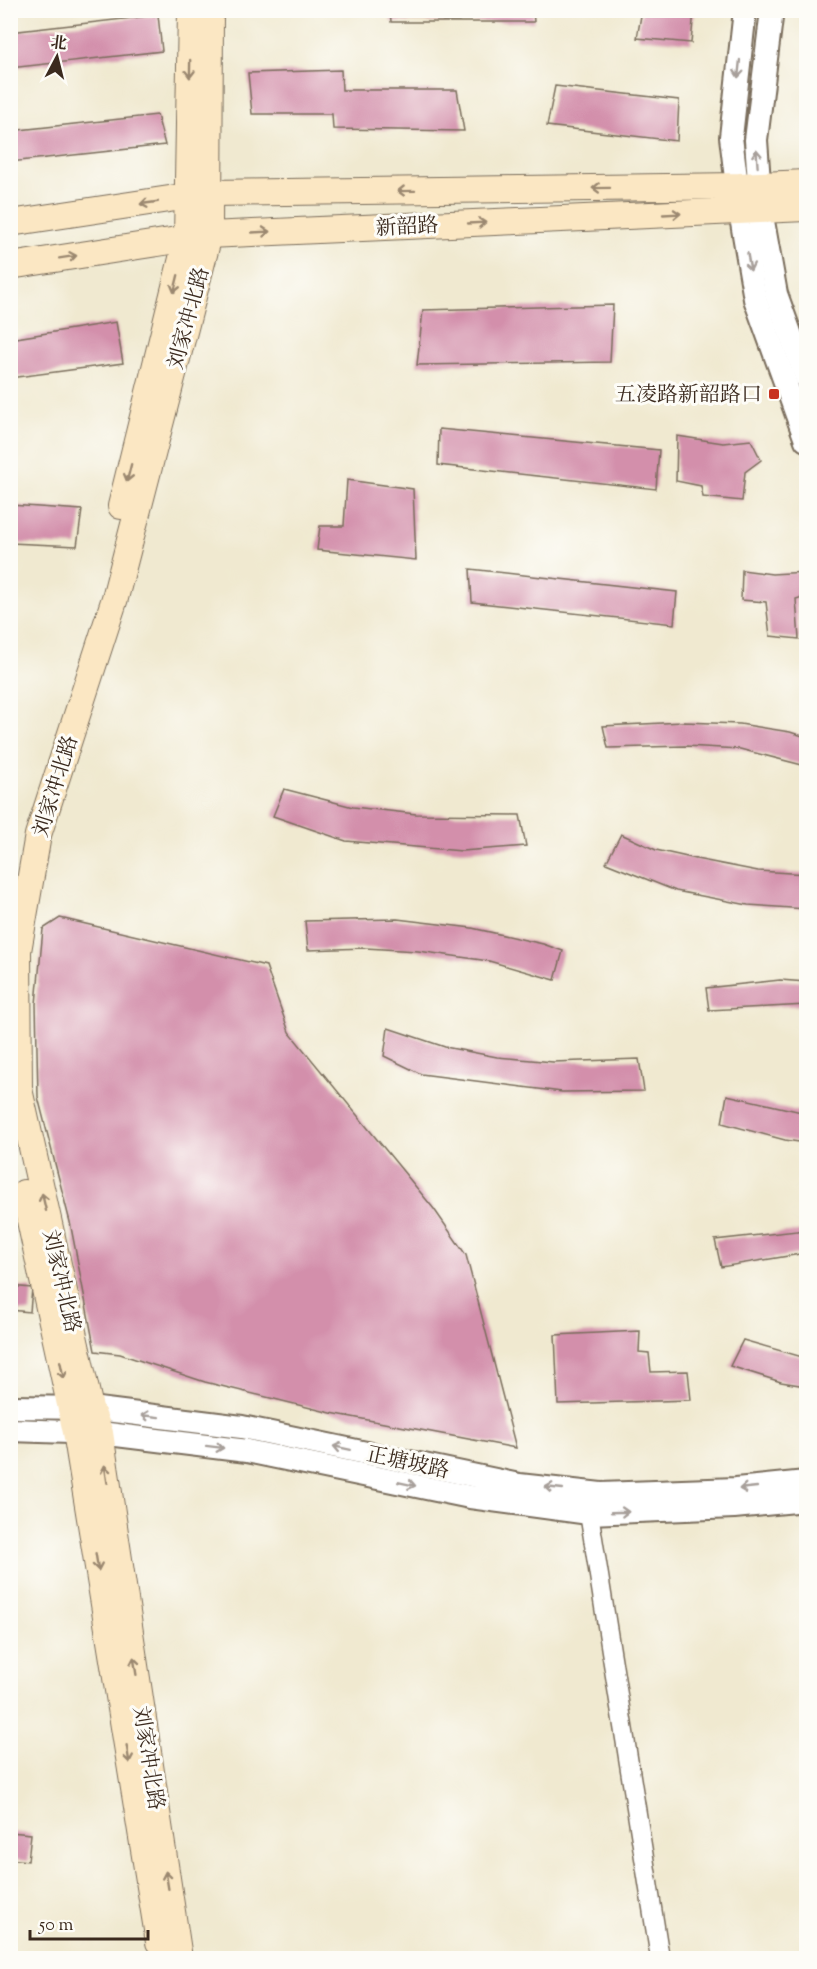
<svg xmlns="http://www.w3.org/2000/svg" width="817" height="1969" viewBox="0 0 817 1969" font-family="'Sorts Mill Goudy','Noto Serif SC',serif">
<style>
.building{fill:#d38fab}
.lines{fill:none;stroke-linecap:round;stroke-linejoin:round}
.minor-casing{stroke:#7a6d5c;stroke-width:21}
.tertiary-casing{stroke:#7a6d5c;stroke-width:26}
.secondary-casing{stroke:#7a6d5c;stroke-width:28}
.minor{stroke:#fff;stroke-width:18}
.tertiary{stroke:#fff;stroke-width:22}
.secondary{stroke:#fbe7c3;stroke-width:26}
.oneway{stroke:#9b8870}
.oneway2{stroke:#a79f9a}
.poi-dot{fill:#c8321e;stroke:#fdfcf7;stroke-width:2}
.labels{text-anchor:middle;stroke-width:6;stroke-linejoin:round;paint-order:stroke}
.street-label{font-size:21px;fill:#3b2a1e;stroke:#fdfcf7}
.poi-label{font-size:21px;fill:#3b2a1e;stroke:#fdfcf7;text-anchor:end}
</style>
<rect width="100%" height="100%" fill="#fdfcf7"/>
<filter id="ink" filterUnits="userSpaceOnUse"><feTurbulence type="fractalNoise" baseFrequency=".0167" numOctaves="2"/><feDisplacementMap in="SourceGraphic" scale="12" xChannelSelector="R" yChannelSelector="G"/><feConvolveMatrix kernelMatrix="1 2 1 2 8 2 1 2 1" color-interpolation-filters="sRGB"/></filter>
<filter id="wash" filterUnits="userSpaceOnUse"><feTurbulence type="fractalNoise" baseFrequency=".008" numOctaves="4" result="noise"/><feDisplacementMap in="SourceGraphic" scale="24" xChannelSelector="R" yChannelSelector="G"/><feGaussianBlur stdDeviation="1.35" result="paint"/><feColorMatrix in="noise" values="0 0 0 0 0 0 0 0 0 0 0 0 0 0 0 0 0 1.4 0 .05"/><feComposite in="paint" operator="in"/></filter>
<g filter="url(#wash)">
<rect width="100%" height="100%" fill="#f0e9d0"/>
<g id="blocks">
<!-- building -->
<g class="building">
<polygon points="390,10 533,10 534,22 391,22"/>
<polygon points="642,10 694,10 691,43 637,38"/>
<polygon points="158,15 162,51 10,68 10,32"/>
<polygon points="341,70 342,90 457,90 464,131 333,129 332,114 252,114 248,73"/>
<polygon points="555,86 679,100 677,141 547,126"/>
<polygon points="157,115 165,145 10,162 10,131"/>
<polygon points="613,305 610,362 417,365 423,310"/>
<polygon points="116,322 123,363 10,378 10,339"/>
<polygon points="439,429 659,450 656,489 438,465"/>
<polygon points="677,436 723,443 751,440 761,460 745,472 742,501 703,497 701,486 676,481"/>
<polygon points="347,480 413,489 416,560 317,550 320,526 344,526"/>
<polygon points="10,505 82,510 77,546 10,543"/>
<polygon points="470,569 677,592 674,624 472,602"/>
<polygon points="742,570 772,574 806,572 806,596 796,599 799,639 770,636 766,602 741,600"/>
<polygon points="683,722 740,724 790,732 806,737 806,766 740,749 685,746 608,748 603,726"/>
<polygon points="284,789 353,807 416,814 520,815 526,846 462,851 346,841 273,816"/>
<polygon points="621,834 656,850 696,859 758,871 806,874 806,909 748,905 676,891 606,863"/>
<polygon points="60,918 266,966 289,1032 434,1209 466,1255 516,1448 331,1413 205,1382 120,1354 95,1351 70,1222 38,1097 36,1004 43,929"/>
<polygon points="397,919 472,928 543,944 563,951 555,980 489,961 418,951 365,948 308,950 305,921"/>
<polygon points="780,980 806,982 806,1005 709,1010 706,988"/>
<polygon points="388,1028 445,1047 497,1057 553,1062 639,1059 644,1091 562,1092 421,1074 384,1056"/>
<polygon points="727,1095 806,1113 806,1143 785,1140 722,1123"/>
<polygon points="806,1230 806,1253 721,1267 715,1240"/>
<polygon points="10,1286 32,1288 30,1312 10,1310"/>
<polygon points="640,1331 639,1352 649,1353 651,1372 688,1371 691,1400 558,1404 555,1335"/>
<polygon points="743,1340 806,1358 806,1386 781,1382 730,1366"/>
<polygon points="10,1832 31,1834 28,1861 10,1859"/>
</g>
</g>
</g>
<g filter="url(#ink)">
<use href="#blocks" fill-opacity="0" stroke="#7a6d5c" stroke-width="1.5"/>
<g class="lines">
<!-- minor casing -->
<g class="minor-casing">
<polyline id="minor" points="589,1513 660,1958"/>
</g>
<!-- tertiary casing -->
<g class="tertiary-casing">
<g id="tertiary">
<polyline points="745,10 731,137 740,211 755,299 806,440"/>
<polyline points="772,10 756,140 761,210 776,294 806,377"/>
<polyline points="10,1407 90,1408 242,1427 519,1485 601,1494 736,1489 806,1482"/>
<polyline points="10,1430 100,1433 247,1451 470,1497 589,1513 734,1507 806,1500"/>
</g>
</g>
<!-- secondary casing -->
<g class="secondary-casing">
<g id="secondary">
<polyline points="10,223 209,193 739,186 806,183"/>
<polyline points="10,266 209,235 806,208"/>
<polyline points="121,506 187,238 191,10"/>
<polyline points="24,1193 76,1432 159,1942"/>
<polyline points="179,1958 100,1433 90,1408 19,1089 18,951 38,835 115,598 209,235 210,10"/>
</g>
</g>
<!-- minor -->
<use href="#minor" class="minor"/>
<!-- tertiary -->
<use href="#tertiary" class="tertiary"/>
<!-- secondary -->
<use href="#secondary" class="secondary"/>
</g>
<!-- one-way arrows -->
<defs><path id="oneway-shaft" d="M-6 0H5M1.5-3L5.5 0L1.5 3" fill="none" stroke-width="1.6" stroke-linecap="round" stroke-linejoin="round" transform="scale(1.5)"/></defs>
<g class="oneway">
<use href="#oneway-shaft" transform="translate(190 69) rotate(91)"/>
<use href="#oneway-shaft" transform="translate(601 188) rotate(179)"/>
<use href="#oneway-shaft" transform="translate(406 191) rotate(179)"/>
<use href="#oneway-shaft" transform="translate(149 203) rotate(172)"/>
<use href="#oneway-shaft" transform="translate(672 214) rotate(-3)"/>
<use href="#oneway-shaft" transform="translate(477 223) rotate(-3)"/>
<use href="#oneway-shaft" transform="translate(261 232) rotate(-3)"/>
<use href="#oneway-shaft" transform="translate(68 257) rotate(-9)"/>
<use href="#oneway-shaft" transform="translate(176 284) rotate(104)"/>
<use href="#oneway-shaft" transform="translate(129 473) rotate(104)"/>
<use href="#oneway-shaft" transform="translate(44 1202) rotate(-103)"/>
<use href="#oneway-shaft" transform="translate(62 1370) rotate(78)"/>
<use href="#oneway-shaft" transform="translate(106 1474) rotate(-99)"/>
<use href="#oneway-shaft" transform="translate(97 1562) rotate(81)"/>
<use href="#oneway-shaft" transform="translate(135 1666) rotate(-99)"/>
<use href="#oneway-shaft" transform="translate(128 1754) rotate(81)"/>
<use href="#oneway-shaft" transform="translate(167 1880) rotate(-99)"/>
</g>
<g class="oneway2">
<use href="#oneway-shaft" transform="translate(739 69) rotate(96)"/>
<use href="#oneway-shaft" transform="translate(757 158) rotate(-94)"/>
<use href="#oneway-shaft" transform="translate(749 262) rotate(80)"/>
<use href="#oneway-shaft" transform="translate(150 1416) rotate(-173)"/>
<use href="#oneway-shaft" transform="translate(215 1447) rotate(7)"/>
<use href="#oneway-shaft" transform="translate(342 1448) rotate(-168)"/>
<use href="#oneway-shaft" transform="translate(407 1484) rotate(12)"/>
<use href="#oneway-shaft" transform="translate(554 1488) rotate(-174)"/>
<use href="#oneway-shaft" transform="translate(748 1488) rotate(174)"/>
<use href="#oneway-shaft" transform="translate(620 1512) rotate(-2)"/>
</g>
</g>
<!-- markers -->
<rect class="poi-dot" x="768" y="388" width="12" height="12" rx="3"/>
<g class="labels">
<!-- street labels -->
<g class="street-label">
<text transform="translate(407 226) rotate(-3)" y="7">新韶路</text>
<text transform="translate(188 318) rotate(-75)" y="7">刘家冲北路</text>
<text transform="translate(55 786) rotate(-73)" y="7">刘家冲北路</text>
<text transform="translate(62 1281) rotate(77)" y="7">刘家冲北路</text>
<text transform="translate(408 1462) rotate(12)" y="7">正塘坡路</text>
<text transform="translate(149 1758) rotate(81)" y="7">刘家冲北路</text>
</g>
<!-- poi labels -->
<g class="poi-label">
<text x="762" y="401">五凌路新韶路口</text>
</g>
</g>
<!-- margin -->
<rect width="817" height="1969" fill="none" stroke="#fdfcf7" stroke-width="36"/>
<!-- north arrow -->
<g transform="translate(57 57) rotate(7)" stroke="#fdfcf7" stroke-width="4.5" paint-order="stroke">
<path d="M0-4.5L10 22L0 15L-10 22Z" fill="#3b2a1e"/>
<text y="-9" font-size="16" font-weight="bold" text-anchor="middle" fill="#3b2a1e">北</text>
</g>
<!-- scale -->
<path d="M30 1930v9h118v-9" fill="none" stroke="#3b2a1e" stroke-width="3"/>
<text x="39" y="1930" font-size="18" fill="#3b2a1e" stroke="#fdfcf7" stroke-width="4.5" paint-order="stroke">50 m</text>
</svg>
